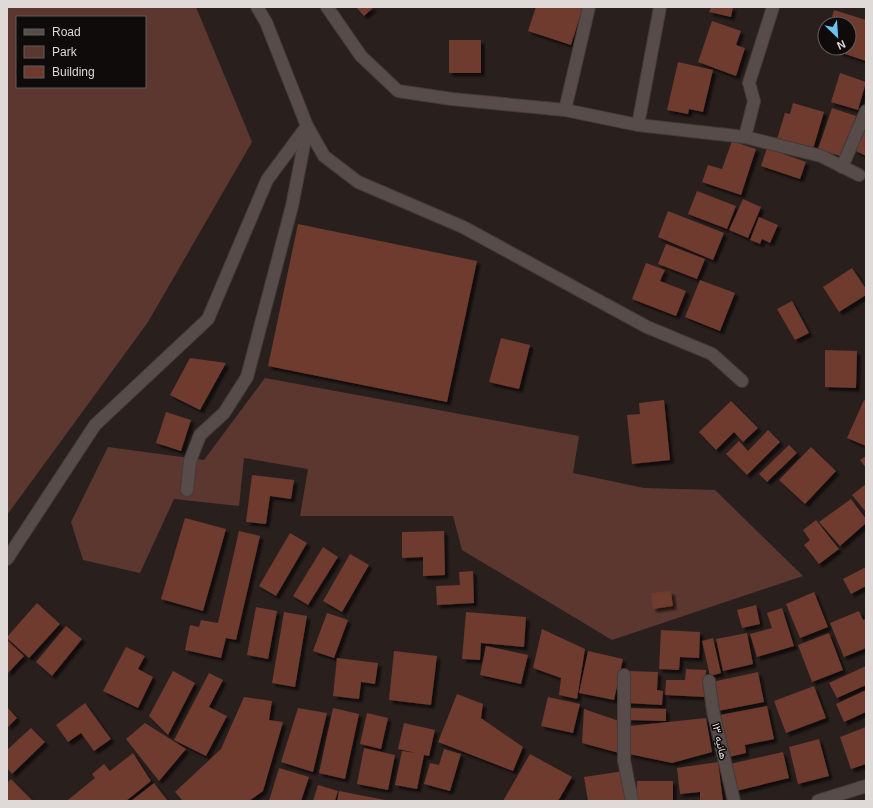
<svg xmlns="http://www.w3.org/2000/svg" width="873" height="808" viewBox="0 0 873 808" font-family="Helvetica,Vazirmatn,sans-serif">
<style>
.green{fill:#5b372f;fill-rule:evenodd}
.building{fill:#6e3a2e;filter:url(#shadow)}
.lines{fill:none;stroke-linecap:round;stroke-linejoin:round}
.minor-casing{stroke:#433b3a;stroke-width:14}
.minor{stroke:#574c49;stroke-width:12}
.labels{text-anchor:middle;stroke-width:3;stroke-linejoin:round;paint-order:stroke}
.street-label{font-size:11px;fill:#dfd9d7;stroke:#0f0b0a}
</style>
<defs>
<filter id="shadow"><feDropShadow dx="3.5" dy="3.5" stdDeviation="1" flood-color="#0009"/></filter>
</defs>
<rect width="100%" height="100%" fill="#29201e"/>
<!-- green -->
<g class="green">
<path d="M7 7H196L252 142 148 322 7 515ZM17 17H145V87H17Z"/>
<polygon points="265,378 579,436 573,473 644,488 715,490 803,576 612,640 462,550 453,516 300,516 308,469 244,458 239,506 174,499 140,573 83,560 71,522 108,447 204,460"/>
</g>
<!-- building -->
<g class="building">
<polygon points="356,7 374,7 364,16"/>
<polygon points="536,7 583,7 571,45 528,31"/>
<polygon points="711,7 733,7 731,17 709,12"/>
<polygon points="834,10 866,20 866,61 827,48 849,48 849,24 830,24"/>
<polygon points="712,21 741,31 736,45 745,48 736,76 698,62"/>
<rect x="449" y="40" width="32" height="33"/>
<polygon points="678,62 713,70 703,112 689,109 688,114 667,110"/>
<polygon points="840,73 866,82 858,110 831,102"/>
<polygon points="793,103 824,112 813,149 777,139 785,113 790,114"/>
<polygon points="832,108 856,116 843,157 818,149"/>
<polygon points="866,124 866,156 854,150"/>
<polygon points="732,141 756,149 741,195 702,182 708,165 722,169"/>
<polygon points="767,148 806,162 800,179 761,166"/>
<polygon points="697,191 736,206 727,229 688,214"/>
<polygon points="743,199 761,207 748,238 729,230"/>
<polygon points="668,211 724,233 713,260 658,237"/>
<polygon points="759,217 778,225 770,243 762,239 760,244 750,240"/>
<polygon points="298,224 477,261 447,402 268,366"/>
<polygon points="666,244 705,259 697,279 658,264"/>
<polygon points="646,263 665,270 660,281 686,291 676,316 632,299"/>
<polygon points="852,268 866,289 866,295 839,312 823,287"/>
<polygon points="700,280 735,293 720,331 685,317"/>
<polygon points="792,301 809,333 795,340 777,309"/>
<polygon points="501,338 530,345 519,389 489,382"/>
<polygon points="825,350 857,351 856,388 825,387"/>
<polygon points="190,358 226,363 200,410 170,395"/>
<polygon points="664,400 670,460 632,464 627,415 640,414 639,403"/>
<polygon points="864,400 866,401 866,446 847,438"/>
<polygon points="731,401 758,428 743,442 734,432 716,450 699,432"/>
<polygon points="166,412 191,420 181,451 156,443"/>
<polygon points="768,430 780,442 747,475 726,454 739,441 748,451"/>
<polygon points="789,445 797,453 767,482 759,474"/>
<polygon points="811,447 836,471 805,504 779,480"/>
<polygon points="866,456 866,468 860,460"/>
<polygon points="252,475 294,480 291,499 270,496 266,524 246,522"/>
<polygon points="866,484 866,512 852,495"/>
<polygon points="851,499 866,519 866,523 840,546 819,522"/>
<polygon points="185,518 226,529 203,611 161,599"/>
<polygon points="816,520 839,549 819,564 804,545 810,540 803,530"/>
<polygon points="239,531 260,536 236,640 226,638 221,658 185,650 190,625 199,627 201,620 218,623"/>
<polygon points="444,531 445,575 423,576 423,557 402,558 402,532"/>
<polygon points="290,533 307,543 276,596 259,586"/>
<polygon points="323,547 338,557 308,605 293,596"/>
<polygon points="350,554 369,565 342,612 323,601"/>
<polygon points="866,567 866,586 851,594 843,579"/>
<polygon points="473,571 474,603 437,605 436,586 460,585 459,572"/>
<polygon points="671,591 673,606 653,609 651,593"/>
<polygon points="814,592 828,627 800,638 786,604"/>
<polygon points="37,603 60,624 29,658 7,638 7,637"/>
<polygon points="756,605 760,624 742,628 737,610"/>
<polygon points="256,607 277,611 268,659 247,655"/>
<polygon points="782,608 794,646 757,657 750,634 772,628 767,613"/>
<polygon points="859,611 863,620 866,619 866,648 844,657 830,623"/>
<polygon points="284,612 307,616 295,687 272,683"/>
<polygon points="466,612 526,617 524,647 481,643 480,660 462,659"/>
<polygon points="327,613 348,620 334,658 313,651"/>
<polygon points="66,626 82,639 52,676 36,662"/>
<polygon points="542,629 585,649 577,699 559,695 561,678 533,668"/>
<polygon points="661,630 700,632 699,658 680,657 679,670 659,669"/>
<polygon points="747,633 753,664 723,671 716,639"/>
<polygon points="829,633 843,670 812,682 798,645"/>
<polygon points="713,638 721,673 710,676 702,641"/>
<polygon points="7,640 24,656 7,674"/>
<polygon points="486,646 528,655 521,684 480,675"/>
<polygon points="126,647 145,656 138,669 153,677 138,708 103,691"/>
<polygon points="394,651 437,656 431,705 389,700"/>
<polygon points="588,651 623,659 614,700 579,693"/>
<polygon points="337,658 378,663 375,684 361,682 359,699 333,696"/>
<polygon points="866,666 866,685 837,698 829,683"/>
<polygon points="686,669 706,670 705,697 665,695 666,680 685,680"/>
<polygon points="173,671 195,683 168,735 149,716"/>
<polygon points="628,671 658,672 657,690 663,691 662,705 626,703"/>
<polygon points="758,672 764,702 718,711 712,682"/>
<polygon points="209,673 223,680 209,707 227,716 206,756 174,740"/>
<polygon points="814,686 826,718 786,733 774,701"/>
<polygon points="866,690 866,712 844,722 836,704"/>
<polygon points="457,694 483,704 481,718 523,747 513,771 438,742"/>
<polygon points="244,697 272,701 269,720 283,722 263,791 249,801 183,801 175,792 221,749"/>
<polygon points="548,697 580,704 573,733 541,726"/>
<polygon points="85,703 111,739 94,751 81,733 68,742 56,725"/>
<polygon points="767,706 774,739 745,745 746,753 729,757 720,715"/>
<polygon points="7,707 17,718 7,728"/>
<polygon points="298,708 327,713 313,772 281,762"/>
<polygon points="333,708 359,714 345,779 319,773"/>
<polygon points="629,708 666,709 666,721 628,720"/>
<polygon points="584,709 619,721 619,753 582,743"/>
<polygon points="367,713 388,718 381,749 360,744"/>
<polygon points="706,718 712,752 672,763 629,754 630,726"/>
<polygon points="145,723 186,749 159,781 126,739"/>
<polygon points="404,723 435,730 429,756 424,755 417,789 395,785 402,751 416,753 398,749"/>
<polygon points="866,727 866,764 851,769 840,737"/>
<polygon points="31,728 45,742 12,774 7,768 7,750"/>
<polygon points="819,739 829,776 798,784 789,747"/>
<polygon points="364,748 395,755 388,790 357,784"/>
<polygon points="444,749 461,754 450,791 424,784 430,763 439,765"/>
<polygon points="783,752 789,778 736,791 730,764"/>
<polygon points="133,753 151,781 126,801 69,801 68,800 95,778 92,774 104,764 110,771"/>
<polygon points="530,754 572,777 558,801 503,801"/>
<polygon points="718,762 723,801 700,801 700,792 680,794 677,768"/>
<polygon points="279,768 309,777 301,801 269,801"/>
<polygon points="624,771 628,801 588,801 584,777"/>
<polygon points="11,779 33,801 7,801 7,783"/>
<polygon points="637,781 673,781 673,801 636,801"/>
<polygon points="154,783 168,801 131,801"/>
<polygon points="318,785 338,791 335,801 313,801"/>
<polygon points="339,791 385,800 385,801 337,801"/>
</g>
<g class="lines">
<!-- minor casing -->
<g class="minor-casing">
<g id="minor">
<polyline points="257,7 266,22 307,126 324,156 358,182 463,227 647,327 712,354 742,381"/>
<polyline points="327,7 361,56 398,91 452,99 565,110 638,125 745,137 821,156 859,175"/>
<polyline points="565,110 589,7"/>
<polyline points="638,125 660,7"/>
<polyline points="745,137 754,101 749,83 773,7"/>
<polyline points="842,167 866,111"/>
<polyline points="187,490 190,461 200,435 224,413 247,377 292,206 307,129"/>
<polyline points="7,559 95,425 208,319 267,180 307,126"/>
<polyline points="624,675 624,760 632,801"/>
<polyline points="709,681 713,711 734,801"/>
<polyline points="818,801 866,786"/>
</g>
</g>
<!-- minor -->
<use href="#minor" class="minor"/>
</g>
<g class="labels">
<!-- street labels -->
<g class="street-label">
<text transform="translate(720 741) rotate(77)" y="4">هانیه ۱۳</text>
</g>
</g>
<!-- border -->
<rect width="873" height="808" fill="none" stroke="#dfd9d7" stroke-width="16"/>
<!-- legend -->
<rect x="16" y="16" width="130" height="72" fill="#0f0b0a" stroke="#625d5c"/>
<rect x="24" y="29" width="20" height="6" fill="#574c49" stroke="#625d5c"/>
<text x="52" y="36" font-size="12" fill="#dfd9d7">Road</text>
<rect x="24" y="46" width="20" height="12" fill="#5b372f" stroke="#625d5c"/>
<text x="52" y="56" font-size="12" fill="#dfd9d7">Park</text>
<rect x="24" y="66" width="20" height="12" fill="#6e3a2e" stroke="#625d5c"/>
<text x="52" y="76" font-size="12" fill="#dfd9d7">Building</text>
<!-- north arrow -->
<g transform="translate(837 36) rotate(155)"><circle r="19" fill="#0f0b0a" stroke="#625d5c"/>
<path d="M0-3L7 15L0 10L-7 15Z" fill="#68c4f0"/>
<text y="-6" font-size="11" font-weight="bold" text-anchor="middle" fill="#dfd9d7">N</text>
</g>
</svg>
